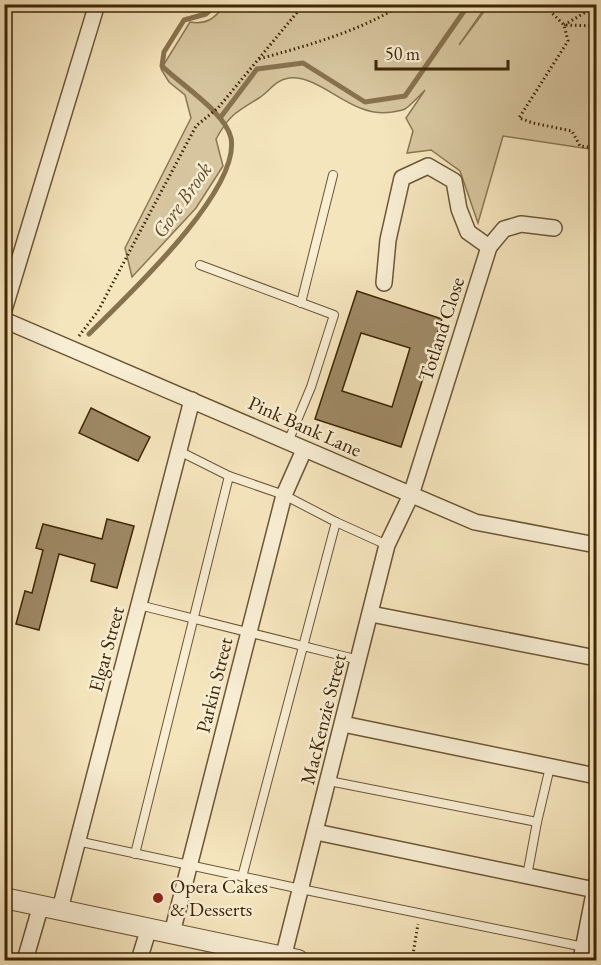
<svg xmlns="http://www.w3.org/2000/svg" width="601" height="965" viewBox="0 0 601 965" font-family="'EB Garamond',serif">
<style>
.green{fill:#d6c59e;stroke:#8a7652;stroke-width:1.5}
.lines{fill:none;stroke-linecap:round;stroke-linejoin:round}
.stream{stroke:#87724e;stroke-width:5}
.building{fill:#9e8965;stroke:#3f2605;stroke-width:1.5;fill-rule:evenodd}
.service-casing{stroke:#6c5633;stroke-width:10}
.minor-casing{stroke:#6c5633;stroke-width:18}
.tertiary-casing{stroke:#6c5633;stroke-width:22}
.path{stroke:#3f2605;stroke-width:3;stroke-dasharray:1.5 3;stroke-linecap:butt}
.service{stroke:#f8eed4;stroke-width:8}
.minor{stroke:#f8eed4;stroke-width:15}
.tertiary{stroke:#f8eed4;stroke-width:20}
.poi-dot{fill:#8f2418;stroke:#f8eed4;stroke-width:2}
.labels{text-anchor:middle;stroke-width:5;stroke-linejoin:round;paint-order:stroke}
.street-label{font-size:20px;fill:#3f2605;stroke:#f8eed4}
.poi-label{font-size:20px;fill:#3f2605;stroke:#f8eed4;text-anchor:start}
.water-label{font-size:21px;font-style:italic;fill:#634c29;stroke:#f8eed4}
</style>
<rect width="100%" height="100%" fill="#f5e5bd"/>
<filter id="stains"><feTurbulence type="fractalNoise" baseFrequency=".00333" numOctaves="4"/><feColorMatrix values="0 0 0 0 .2 0 0 0 0 .09 0 0 0 0 .02 0 0 0 .5 -.17"/></filter>
<radialGradient id="worn" r=".72"><stop offset=".6" stop-color="#630" stop-opacity="0"/><stop offset="1" stop-color="#630" stop-opacity=".3"/></radialGradient>
<!-- green -->
<path class="green" d="M225 5H487L459 45 489 5H596V150L503 136 478 223 460 171 431 150 407 153 413 131 406 118 425 90C419 96 412 104 405 109 401 111 396 111 392 112 351 119 323 75 289 78 275 80 269 92 259 98 236 112 229 115 216 139L223 166 196 208 132 277 125 248 191 118 185 95 169 82 161 69 190 22C207 25 215 18 225 5Z"/>
<g class="lines">
<!-- stream -->
<g class="stream">
<polyline points="220,118 257,69 303,63 365,102 405,96 469,4"/>
<path d="M89 334C125 298 241 191 231 138 226 113 180 84 162 66L164 52 184 20 206 14 217 4"/>
</g>
</g>
<!-- building -->
<g class="building">
<path d="M357 291 442 319 401 447 315 419ZM361 333 410 348 392 407 342 391Z"/>
<polygon points="91,408 150,437 138,461 79,433"/>
<polygon points="107,519 134,526 117,588 91,581 95,564 59,554 39,630 16,624 25,591 32,593 43,550 36,548 43,524 102,539"/>
<polygon points="593,930 596,931 596,960 585,960"/>
</g>
<g class="lines">
<!-- service casing -->
<g class="service-casing">
<g id="service">
<polyline points="200,265 334,315 311,387 288,442"/>
<polyline points="301,303 333,175"/>
<polyline points="179,451 229,476"/>
<polyline points="336,522 387,545"/>
<polyline points="139,605 359,660"/>
<polyline points="329,781 537,822 527,876"/>
<polyline points="537,822 550,767"/>
<polyline points="77,841 301,889 584,947"/>
<polyline points="135,854 229,476 284,495 336,522 242,877"/>
</g>
</g>
<!-- minor casing -->
<g class="minor-casing">
<g id="minor">
<polyline points="384,283 388,240 402,178 428,166 454,181 459,209 468,232 489,247"/>
<polyline points="4,310 97,4"/>
<polyline points="4,320 475,522 596,545"/>
<polyline points="371,614 596,658"/>
<polyline points="343,724 596,776"/>
<polyline points="316,832 595,890"/>
<polyline points="60,909 192,400"/>
<polyline points="172,933 284,495 304,450"/>
<polyline points="283,958 387,545 411,495 489,247 504,229 521,224 554,228"/>
<polyline points="25,960 41,905"/>
<polyline points="139,960 149,928"/>
<polyline points="581,960 596,883"/>
</g>
</g>
<!-- tertiary casing -->
<g class="tertiary-casing">
<polyline id="tertiary" points="4,898 298,960"/>
</g>
<!-- path -->
<g class="path">
<polyline points="543,4 564,25 568,41 519,118 533,123 572,131 580,146 596,148"/>
<polyline points="564,25 596,6"/>
<polyline points="566,25 596,26"/>
<path d="M259 59C309 45 358 32 403 4"/>
<polyline points="79,336 98,311 196,126 218,108 304,4"/>
<polyline points="412,960 418,924"/>
</g>
<!-- service -->
<use href="#service" class="service"/>
<!-- minor -->
<use href="#minor" class="minor"/>
<!-- tertiary -->
<use href="#tertiary" class="tertiary"/>
</g>
<!-- markers -->
<circle class="poi-dot" cx="158" cy="898" r="6"/>
<g class="labels">
<!-- street labels -->
<g class="street-label">
<text transform="translate(441 329) rotate(-72)" y="7">Totland Close</text>
<text transform="translate(305 426) rotate(24)" y="7">Pink Bank Lane</text>
<text transform="translate(106 649) rotate(-75)" y="7">Elgar Street</text>
<text transform="translate(214 685) rotate(-76)" y="7">Parkin Street</text>
<text transform="translate(323 719) rotate(-76)" y="7">MacKenzie Street</text>
</g>
<!-- poi labels -->
<g class="poi-label">
<text x="170" y="893">Opera Cakes<tspan x="170" dy="23">&amp; Desserts</tspan></text>
</g>
<!-- water labels -->
<g class="water-label">
<text transform="translate(182 200) rotate(-55)" y="7">Gore Brook</text>
</g>
</g>
<!-- margin -->
<rect width="601" height="965" fill="none" stroke="#f5e5bd" stroke-width="24"/>
<rect x="6" y="6" width="589" height="953" fill="none" stroke="#3f2605" stroke-width="3"/>
<rect x="12" y="12" width="577" height="941" fill="none" stroke="#3f2605" stroke-width="1.5"/>
<!-- scale -->
<path d="M376 60v9h132v-9" fill="none" stroke="#3f2605" stroke-width="3"/>
<text x="385" y="60" font-size="18" fill="#3f2605" stroke="#f8eed4" stroke-width="4.5" paint-order="stroke">50 m</text>
<rect width="100%" height="100%" filter="url(#stains)"/>
<rect width="100%" height="100%" fill="url(#worn)"/>
</svg>
